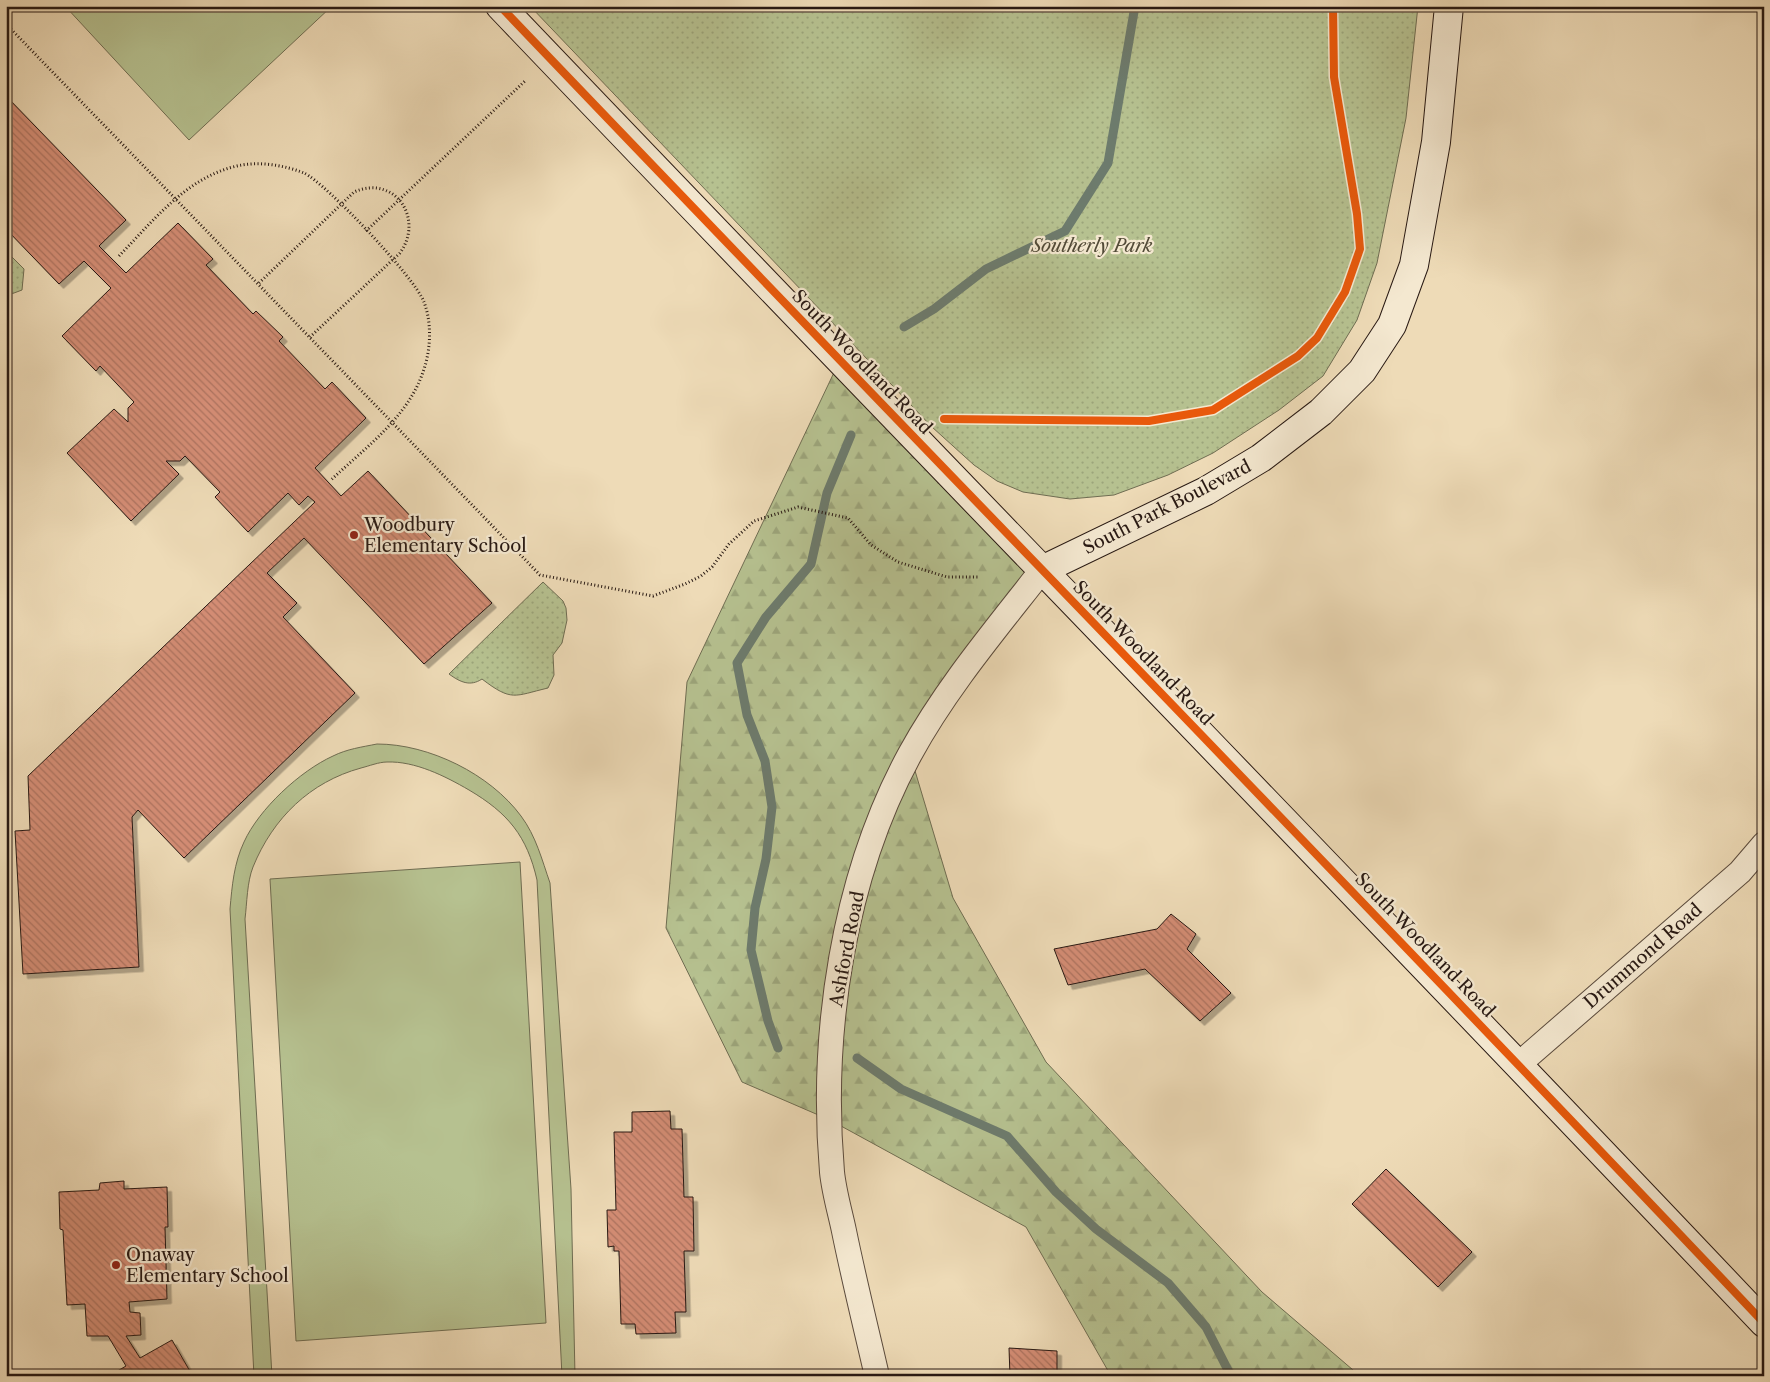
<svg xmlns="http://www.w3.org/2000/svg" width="1770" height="1382" viewBox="0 0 1770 1382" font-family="'Libre Caslon Text',serif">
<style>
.forest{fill:url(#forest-firs);stroke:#6f6d52}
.park{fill:url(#park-dots);stroke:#6f6d52}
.garden{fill:#b6c190;stroke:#6f6d52}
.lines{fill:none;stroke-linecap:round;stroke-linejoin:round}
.stream{stroke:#6d7b6d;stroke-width:9}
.building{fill:url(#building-back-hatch);stroke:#281913;filter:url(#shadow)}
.street-casing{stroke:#5a4a3c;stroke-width:26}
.secondary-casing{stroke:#281913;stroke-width:30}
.path{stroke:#281913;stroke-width:3;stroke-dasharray:1 2.5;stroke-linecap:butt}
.street{stroke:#f4e8d0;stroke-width:24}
.secondary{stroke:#f4e8d0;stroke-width:28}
.cycleway-casing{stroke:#f4e8d0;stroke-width:11}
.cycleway{stroke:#e8590c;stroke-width:8}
.poi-dot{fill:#8f2418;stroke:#f4e8d0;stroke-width:2}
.labels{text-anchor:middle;stroke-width:4.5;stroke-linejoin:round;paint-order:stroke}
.park-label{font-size:18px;font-style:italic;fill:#534b38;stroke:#f4e8d0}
.street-label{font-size:18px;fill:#281913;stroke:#f4e8d0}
.poi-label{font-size:18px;fill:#281913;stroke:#f4e8d0;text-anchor:start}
</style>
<defs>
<pattern id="forest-firs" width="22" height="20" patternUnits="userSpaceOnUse" patternTransform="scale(1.25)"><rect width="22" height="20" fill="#b6c190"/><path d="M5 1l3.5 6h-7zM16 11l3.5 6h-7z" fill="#9ca57b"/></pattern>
<pattern id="park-dots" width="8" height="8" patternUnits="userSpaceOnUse" patternTransform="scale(1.25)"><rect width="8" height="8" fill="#b6c190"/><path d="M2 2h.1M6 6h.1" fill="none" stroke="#9ca57b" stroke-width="1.8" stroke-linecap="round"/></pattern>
<pattern id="building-back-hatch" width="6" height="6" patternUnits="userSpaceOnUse" patternTransform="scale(1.25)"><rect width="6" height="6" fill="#d48d75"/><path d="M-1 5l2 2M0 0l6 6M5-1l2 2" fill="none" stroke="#ac725f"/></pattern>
<filter id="shadow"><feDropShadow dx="4.5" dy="4.5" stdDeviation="0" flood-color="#0004"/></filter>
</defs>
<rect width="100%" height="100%" fill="#eedbb7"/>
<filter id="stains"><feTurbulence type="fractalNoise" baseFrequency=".004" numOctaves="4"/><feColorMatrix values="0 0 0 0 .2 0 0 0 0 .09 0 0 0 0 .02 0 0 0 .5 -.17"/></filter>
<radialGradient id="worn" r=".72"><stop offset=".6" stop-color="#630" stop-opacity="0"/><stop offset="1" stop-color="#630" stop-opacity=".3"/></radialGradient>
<!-- forest -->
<polygon class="forest" points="839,362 1042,570 910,754 953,898 1046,1062 1262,1292 1360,1376 1111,1376 1026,1227 830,1120 742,1082 666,928 687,682"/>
<!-- park -->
<g class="park">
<polygon points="530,6 1418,6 1406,118 1377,263 1357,320 1323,376 1279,410 1213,453 1168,475 1114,495 1070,499 1023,492 997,481 974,465 932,427"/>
<polygon points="6,251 24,269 22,290 6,296"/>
<path d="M543 582 563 601 566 608 567 620 562 643 553 655 554 675 548 688C514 696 512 702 482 679 470 687 460 682 449 674Z"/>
</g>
<!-- garden -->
<g class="garden">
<polygon points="65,6 332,6 189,140"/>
<path d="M377 744C429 744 490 774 521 816 536 836 542 860 550 883L571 1189 575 1376H562L537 880C527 836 508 813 469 790 445 776 415 761 387 762 379 762 369 766 361 768 310 782 273 818 253 867 247 882 247 903 245 919L272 1376H254L230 909C232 886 234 863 244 842 259 809 300 771 333 756 347 749 362 747 377 744Z"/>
<polygon points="520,862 546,1323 296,1341 270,879"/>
</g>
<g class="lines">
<!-- stream -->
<g class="stream">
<polyline points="904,327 934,309 986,269 1065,231 1108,163 1135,6"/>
<polyline points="778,1048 768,1021 751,950 755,908 766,859 772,807 765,761 747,715 737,663 766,617 811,564 827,493 851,435"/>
<polyline points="857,1058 901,1089 1007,1136 1056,1192 1096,1229 1168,1283 1206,1327 1231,1376"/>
</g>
</g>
<!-- building -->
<g class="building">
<polygon points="6,96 126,220 99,246 126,273 178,223 213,259 206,265 253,314 256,311 283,337 279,341 325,389 332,382 366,418 315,468 341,496 368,471 492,603 424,664 304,538 267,573 297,603 283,617 355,693 184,858 138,810 132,817 139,967 23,974 15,831 30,830 28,776 315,502 308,496 299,505 288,493 248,532 215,497 220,492 185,456 180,461 166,461 179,474 131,521 67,453 114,409 128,422 128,408 134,402 100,366 96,371 62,336 111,288 84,261 59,284 6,229"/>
<polygon points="1171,914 1196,934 1187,949 1231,993 1200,1021 1145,969 1068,985 1054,949 1157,929"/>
<polygon points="670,1111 671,1129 682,1129 684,1197 693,1197 694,1251 684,1251 686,1312 675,1312 676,1333 636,1334 635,1324 621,1324 619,1251 614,1251 614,1246 608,1247 607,1210 616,1210 614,1132 632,1132 632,1112"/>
<polygon points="1386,1169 1472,1252 1438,1287 1352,1204"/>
<polygon points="124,1181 124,1189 167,1187 168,1227 165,1227 167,1299 129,1302 130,1312 140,1313 141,1335 126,1336 140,1358 172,1340 191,1373 189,1376 109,1376 126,1366 108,1336 87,1336 85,1304 67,1305 63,1230 60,1229 59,1192 99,1190 100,1183"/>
<polygon points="1009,1348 1057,1351 1057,1376 1010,1376"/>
<polygon points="1581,1370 1585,1376 1574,1376"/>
</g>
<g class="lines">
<!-- street casing -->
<g class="street-casing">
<g id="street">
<polyline points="1519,1064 1740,872 1764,844"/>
<path d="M877 1376C866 1328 854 1280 844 1231 840 1212 834 1192 832 1172 820 1033 843 877 910 754 946 688 996 629 1042 570"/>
</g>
</g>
<!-- secondary casing -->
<g class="secondary-casing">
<g id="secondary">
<path d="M500 6C920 446 1346 881 1764 1323"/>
<polyline points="1042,570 1206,491 1261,458 1321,412 1362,371 1392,325 1414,265 1436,142 1449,6"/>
</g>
</g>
<!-- path -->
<g class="path">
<polyline points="6,24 540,575 653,596 685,584 701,576 712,567 729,544 754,521 798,507 848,518 871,545 898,562 947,577 978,577"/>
<polyline points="366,231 525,81"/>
<path d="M119 256C153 221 187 177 237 166 258 161 284 165 304 173 326 183 416 279 424 302 432 323 431 350 423 372 408 417 365 448 331 480"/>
<path d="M259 283 354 192C394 174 425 218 400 253L310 337"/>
</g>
<!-- street -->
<use href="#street" class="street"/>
<!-- secondary -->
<use href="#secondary" class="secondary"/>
<!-- cycleway casing -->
<g class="cycleway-casing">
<g id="cycleway">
<path d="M500 6C920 446 1346 881 1764 1323"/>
<polyline points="944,419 1149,421 1213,410 1298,356 1317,338 1345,292 1360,249 1357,214 1334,77 1333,6"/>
</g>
</g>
<!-- cycleway -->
<use href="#cycleway" class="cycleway"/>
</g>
<!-- markers -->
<g class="poi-dot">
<circle cx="354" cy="535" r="5"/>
<circle cx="116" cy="1265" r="5"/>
</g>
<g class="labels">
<!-- park labels -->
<g class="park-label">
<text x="1092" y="252">Southerly Park</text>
</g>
<!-- street labels -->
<g class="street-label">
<text transform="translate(862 362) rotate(46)" y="6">South Woodland Road</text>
<text transform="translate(1167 507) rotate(-27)" y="6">South Park Boulevard</text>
<text transform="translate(1143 653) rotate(46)" y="6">South Woodland Road</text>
<text transform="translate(1425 945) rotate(46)" y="6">South Woodland Road</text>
<text transform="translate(847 949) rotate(-79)" y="6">Ashford Road</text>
<text transform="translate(1643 956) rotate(-41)" y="6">Drummond Road</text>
</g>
<!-- poi labels -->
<g class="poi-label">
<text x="364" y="531">Woodbury<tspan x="364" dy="21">Elementary School</tspan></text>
<text x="126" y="1261">Onaway<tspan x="126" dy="21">Elementary School</tspan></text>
</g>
</g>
<!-- margin -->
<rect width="1770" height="1382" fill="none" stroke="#eedbb7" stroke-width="25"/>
<rect x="8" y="8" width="1755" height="1367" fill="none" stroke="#281913" stroke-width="2.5"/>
<rect x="12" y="12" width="1745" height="1357" fill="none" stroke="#281913"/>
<rect width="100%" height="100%" filter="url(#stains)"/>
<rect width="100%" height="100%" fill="url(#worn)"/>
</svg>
